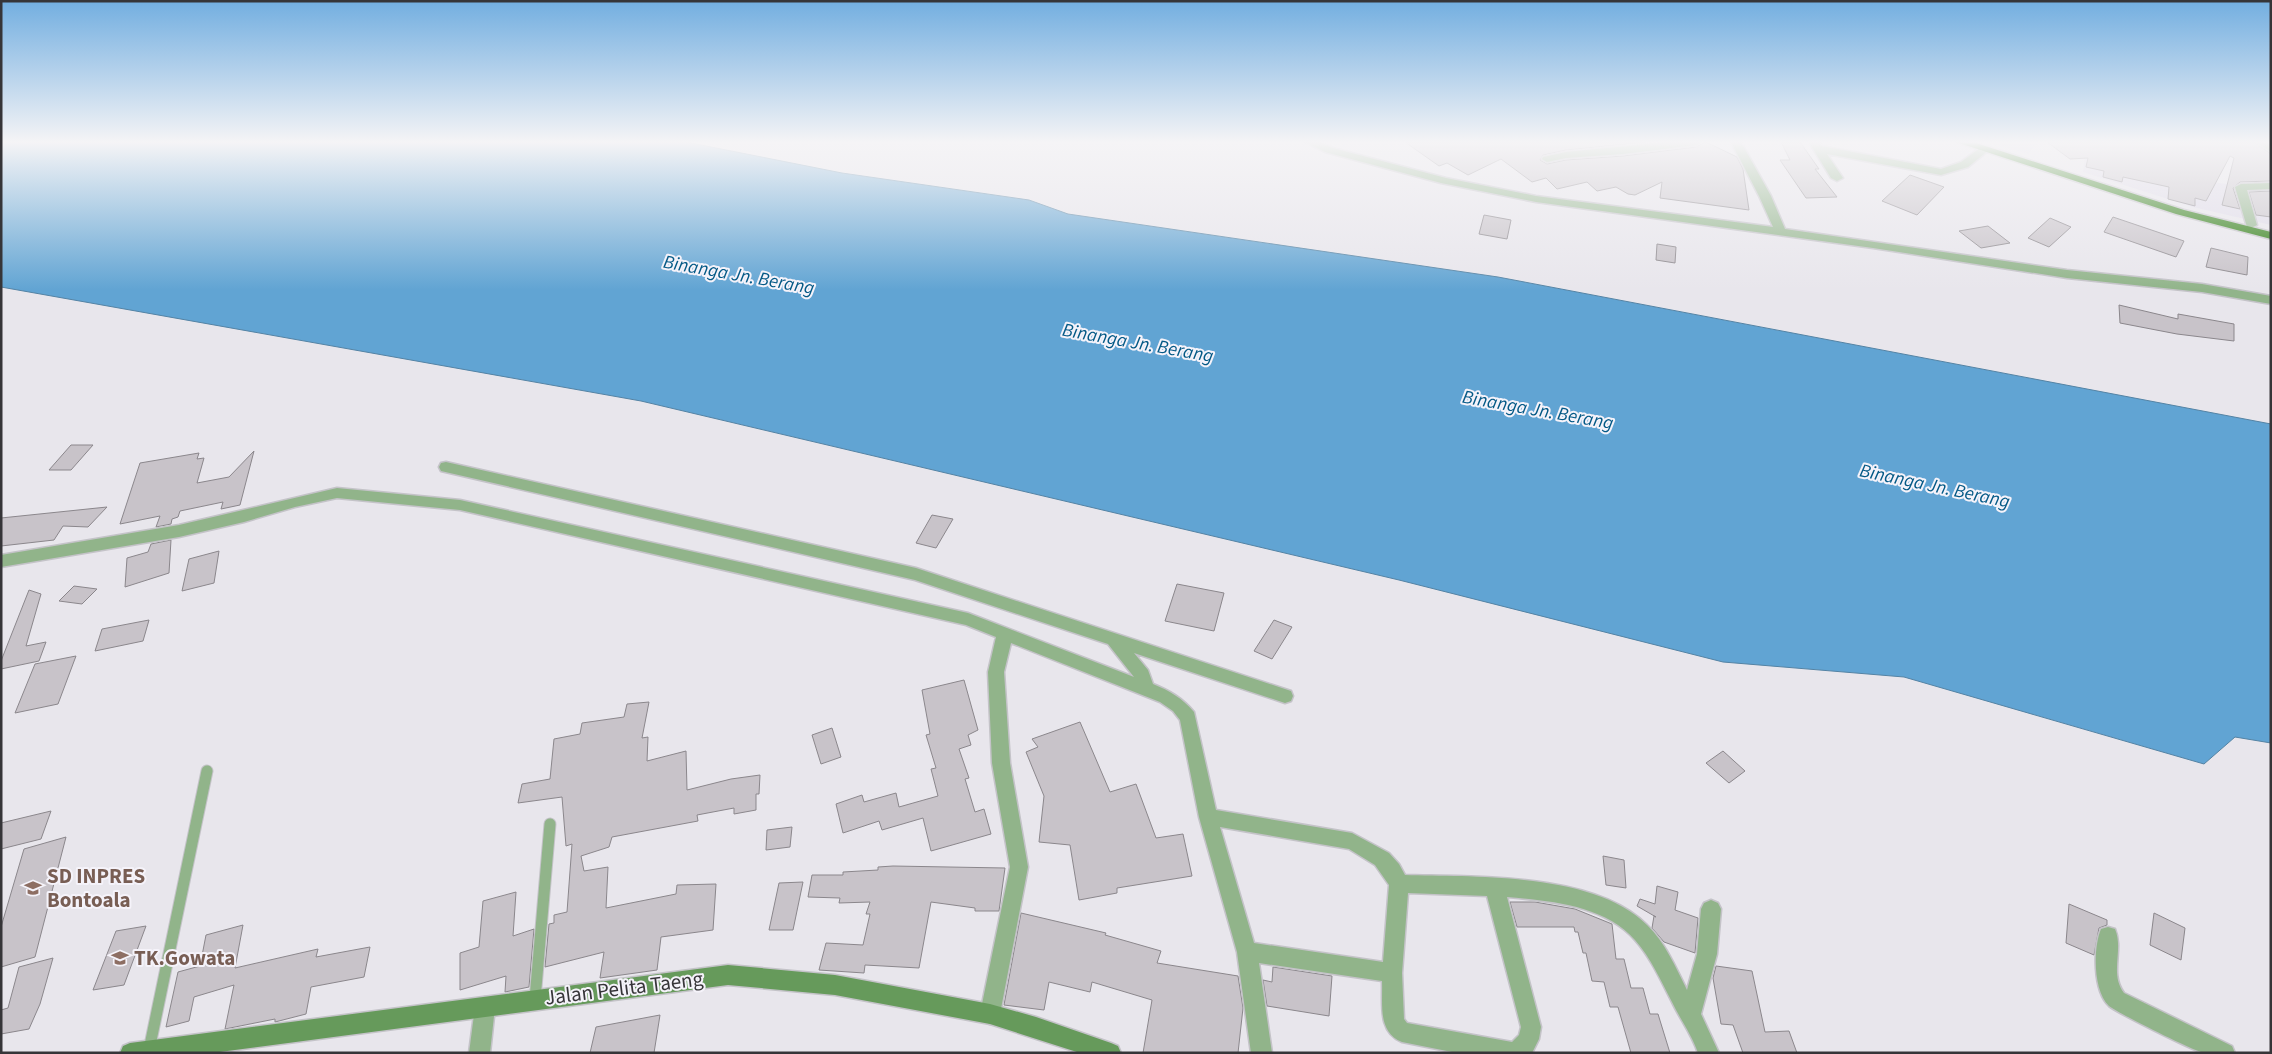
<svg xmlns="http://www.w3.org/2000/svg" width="2272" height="1054" viewBox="0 0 2272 1054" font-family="'Source Sans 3',sans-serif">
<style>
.built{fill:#dfdbe9}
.water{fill:#61a4d3;stroke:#5483a4}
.building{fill:#c8c3c9;stroke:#8b878c}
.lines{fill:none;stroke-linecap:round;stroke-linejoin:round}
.lane-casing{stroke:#c4c3c8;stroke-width:13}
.street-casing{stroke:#c4c3c8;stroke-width:3}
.secondary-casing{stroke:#c4c3c8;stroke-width:3}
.highway-casing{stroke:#c4c3c8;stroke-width:3}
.lane{stroke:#91b48a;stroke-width:11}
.street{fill:#91b48a;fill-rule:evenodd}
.secondary{fill:#669a5b;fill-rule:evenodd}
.highway{fill:#217604;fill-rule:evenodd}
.labels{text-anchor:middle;stroke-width:4;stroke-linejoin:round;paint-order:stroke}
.water-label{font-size:19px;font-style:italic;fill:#045986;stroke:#f5f3fa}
.near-education-label{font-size:21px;font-weight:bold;fill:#785e54;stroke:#f5f3fa;text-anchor:start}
.near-street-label{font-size:21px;fill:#363538;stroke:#f5f3fa}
</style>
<rect width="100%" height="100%" fill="#e8e6ec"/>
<!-- built -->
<g class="built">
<polygon points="1989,142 2034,142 2035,143 2029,154"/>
<polygon points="2087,142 2197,180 2271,190 2271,225 2193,207 2083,172"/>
</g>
<!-- water -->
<polygon class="water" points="1,142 686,142 842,173 1029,200 1068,214 1498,277 2271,424 2271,743 2235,737 2204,764 1904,677 1723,662 1399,580 641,401 1,287"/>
<!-- building -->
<g class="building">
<polygon points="1405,142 1646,142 1566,150 1543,155 1540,160 1547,164 1566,160 1623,156 1696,147 1706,142 1737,157 1743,169 1749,210 1660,198 1662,182 1635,195 1628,194 1616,187 1597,191 1587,182 1557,189 1546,178 1532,182 1501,159 1468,175 1447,163 1439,166"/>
<polygon points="1781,142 1800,142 1819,169 1815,169 1837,197 1806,198 1780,160 1790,160"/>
<polygon points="2047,142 2254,142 2271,154 2271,181 2240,182 2233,188 2240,209 2222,205 2234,158 2230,156 2206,201 2195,198 2195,206 2168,199 2169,187 2123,177 2122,182 2103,177 2104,171 2086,167 2088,158 2070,159"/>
<polygon points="1910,175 1944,187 1917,215 1882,201"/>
<polygon points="2271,191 2271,217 2256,215 2249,192"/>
<polygon points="1484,215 1511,220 1507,239 1479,234"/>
<polygon points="2113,217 2184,241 2176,257 2104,232"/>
<polygon points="2050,218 2071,227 2049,247 2028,238"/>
<polygon points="1988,226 2010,243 1981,248 1959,231"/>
<polygon points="1657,244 1676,247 1675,263 1656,260"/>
<polygon points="2211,248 2248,257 2247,275 2206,267"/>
<polygon points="2119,305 2178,319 2178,314 2234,324 2234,341 2177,334 2120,323"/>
<polygon points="71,445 93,445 71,470 49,470"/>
<polygon points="254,451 240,505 221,509 223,502 180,511 178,517 172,519 171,524 156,527 160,516 120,524 140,463 199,453 197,459 204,458 197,483 229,477"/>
<polygon points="107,507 88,527 63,526 54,540 1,546 1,518"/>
<polygon points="932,515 953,519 936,548 916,543"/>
<polygon points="171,540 169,573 125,587 127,558 148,552 151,544"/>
<polygon points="219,551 214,583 182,591 189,559"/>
<polygon points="1177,584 1224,593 1214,631 1165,621"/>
<polygon points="74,586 97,589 82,604 59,601"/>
<polygon points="29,590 41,594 26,646 46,642 39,661 1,669 1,661"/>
<polygon points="149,620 143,641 95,651 102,629"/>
<polygon points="1274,620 1292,627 1272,659 1254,651"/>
<polygon points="76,656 58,704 15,713 35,664"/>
<polygon points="964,680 978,730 968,735 971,745 959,749 969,778 965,779 975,812 984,809 991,834 931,851 923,818 882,830 879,821 843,833 836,804 862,795 864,802 896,793 899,807 938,796 931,769 936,768 926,735 930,734 922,690"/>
<polygon points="649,702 642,738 648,737 647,761 686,751 687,790 731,779 760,775 759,794 756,794 756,810 734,814 734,808 697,815 698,821 612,837 609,847 581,856 584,871 608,867 606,908 676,894 677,885 716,884 713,930 661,937 657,970 600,978 604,952 545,967 549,924 554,923 554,915 567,912 572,844 566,846 562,797 518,803 522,784 550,779 554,739 580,734 582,723 624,717 627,704"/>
<polygon points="1080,722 1110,792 1136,784 1156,838 1183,834 1192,876 1117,888 1117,893 1079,900 1070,845 1039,842 1044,796 1026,752 1038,747 1032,739"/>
<polygon points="832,728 841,757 821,764 812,735"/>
<polygon points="1723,751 1745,771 1729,783 1706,763"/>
<polygon points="51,811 41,839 1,849 1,823"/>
<polygon points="792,827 790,847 766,850 767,830"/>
<polygon points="66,837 35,957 1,967 1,927 24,849"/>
<polygon points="1603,856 1624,860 1626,888 1606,885"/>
<polygon points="893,866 1005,868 999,911 975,911 975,908 931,902 919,968 865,965 864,973 819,970 826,943 863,945 870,914 866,914 870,902 839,903 840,898 808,897 812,875 843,875 843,872 878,870 878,867"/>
<polygon points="803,882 793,930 769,930 779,883"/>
<polygon points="1657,886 1678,892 1675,910 1698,918 1695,953 1664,942 1652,928 1654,916 1656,917 1637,906 1640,899 1655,904"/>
<polygon points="516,892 513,936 534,929 529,987 505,992 506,976 460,990 460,953 479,947 483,901"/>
<polygon points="1510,902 1535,902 1575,909 1612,924 1616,959 1624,959 1631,988 1643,988 1650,1014 1658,1014 1670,1053 1631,1053 1618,1007 1610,1007 1604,982 1592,981 1586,953 1583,953 1578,932 1575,932 1574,927 1517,927"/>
<polygon points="2069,904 2107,920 2107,925 2099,928 2094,955 2066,943"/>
<polygon points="1021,913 1106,933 1105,935 1161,951 1157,963 1238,976 1243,1008 1238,1053 1143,1053 1152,1000 1092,982 1090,992 1049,982 1044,1010 1004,1005"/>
<polygon points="2154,913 2185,928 2181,960 2150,945"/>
<polygon points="243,925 235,968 318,949 316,957 370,947 364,977 311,987 306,1014 275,1022 275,1019 225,1029 234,985 194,997 189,1021 166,1027 178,972 200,966 206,935"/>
<polygon points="146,926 124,985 93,990 116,931"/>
<polygon points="53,958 40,1004 29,1029 1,1034 1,1010 8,1008 19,967"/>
<polygon points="1716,966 1752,971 1765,1032 1789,1031 1797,1053 1743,1053 1733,1025 1721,1024 1713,978"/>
<polygon points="1273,967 1332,976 1329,1016 1267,1006 1263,980 1272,982"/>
<polygon points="660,1015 654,1053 590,1053 596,1027"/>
</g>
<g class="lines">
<!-- lane casing -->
<g class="lane-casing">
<g id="lane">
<polyline points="535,999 550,824"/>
<polyline points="149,1050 207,771"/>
</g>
</g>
<!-- street casing -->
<g class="street-casing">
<g id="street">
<polygon points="1305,142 1320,142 1333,148 1446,178 1536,196 1773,227 1759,196 1731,142 1741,142 1771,196 1785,229 2067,270 2202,284 2271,296 2271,304 2202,292 2067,278 1873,248 1536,202 1441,183 1325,152"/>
<polygon points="1668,142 1701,142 1696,145 1623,154 1566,158 1547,162 1542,159 1543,157 1566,152"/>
<polygon points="1811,142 1819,142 1822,146 1941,169 1961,162 1980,148 1984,147 1989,150 1968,167 1941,175 1827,154 1843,178 1837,181 1831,178 1810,144"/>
<polygon points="2256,142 2271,144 2271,152"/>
<polygon points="2271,183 2271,189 2247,190 2257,225 2251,228 2247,227 2235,187 2241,184"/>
<path d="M446 462 916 568 1291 691 1293 696 1291 701 1285 703 1134 653 1148 670 1153 684C1170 691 1182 698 1194 712L1216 810 1352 833 1389 853 1399 864 1405 875C1474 877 1595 872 1647 925 1665 942 1676 968 1687 990L1697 954 1701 909 1704 903 1711 900 1718 903 1721 909 1717 954 1701 1014 1719 1053H1698C1692 1035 1680 1019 1672 1002 1661 981 1651 958 1635 940 1604 905 1550 901 1507 897L1541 1027 1539 1039 1532 1053H1457L1402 1042C1377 1032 1383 1004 1382 981L1259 963 1272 1053H1251L1237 952 1199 817 1180 720 1173 711 1160 702 1011 643 1004 672 1010 763 1028 867 1000 1014 997 1021 990 1024 983 1021 980 1014 1010 867 992 763 988 672 996 637 966 625 460 510 337 498 295 507 244 522 179 537 1 567V555L179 525 337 488 460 500 968 613 1134 677 1108 644 915 580 441 471 439 467 441 463ZM1220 827 1349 849 1375 865 1389 885 1383 962 1254 943ZM1408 893 1487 896 1521 1027 1519 1035 1512 1042 1407 1023 1404 1019 1402 973Z"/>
<path d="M2108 927 2115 929C2124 950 2109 973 2124 993L2232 1046 2235 1053C2225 1053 2211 1054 2201 1052 2190 1049 2116 1012 2109 1006 2093 991 2093 948 2101 929Z"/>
<polygon points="485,997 492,1000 495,1007 490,1053 469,1053 475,1007 478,1000"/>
</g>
</g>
<!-- secondary casing -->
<g class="secondary-casing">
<polygon id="secondary" points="728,965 835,975 990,1004 1036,1017 1111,1043 1118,1046 1121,1053 1080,1053 990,1024 835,995 728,985 212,1053 120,1053 123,1046 130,1043"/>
</g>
<!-- highway casing -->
<g class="highway-casing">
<polygon id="highway" points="1956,142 1973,142 2184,210 2271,232 2271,239 2176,214"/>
</g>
<!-- lane -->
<use href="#lane" class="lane"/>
<!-- street -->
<use href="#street" class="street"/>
<!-- secondary -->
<use href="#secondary" class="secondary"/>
<!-- highway -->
<use href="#highway" class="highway"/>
</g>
<!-- sky -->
<linearGradient id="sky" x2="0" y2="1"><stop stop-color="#72aee0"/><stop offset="0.49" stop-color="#f5f4f6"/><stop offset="1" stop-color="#f5f4f6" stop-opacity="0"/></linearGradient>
<rect width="2272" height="290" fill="url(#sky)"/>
<!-- icons -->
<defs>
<g id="school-bare" transform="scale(1.35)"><path d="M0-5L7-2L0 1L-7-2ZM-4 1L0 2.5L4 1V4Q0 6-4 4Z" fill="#8d6e63" stroke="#f5f3fa" stroke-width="2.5" paint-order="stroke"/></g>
</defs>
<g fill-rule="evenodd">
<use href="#school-bare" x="33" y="888"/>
<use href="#school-bare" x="120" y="958"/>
</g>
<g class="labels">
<!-- water labels -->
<g class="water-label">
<text transform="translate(739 274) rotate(10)" y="7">Binanga Jn. Berang</text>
<text transform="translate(1138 342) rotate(10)" y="7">Binanga Jn. Berang</text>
<text transform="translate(1538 409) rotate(10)" y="7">Binanga Jn. Berang</text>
<text transform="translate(1935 485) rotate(12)" y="7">Binanga Jn. Berang</text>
</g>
<!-- near-education labels -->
<g class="near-education-label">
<text x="47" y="883">SD INPRES<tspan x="47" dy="24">Bontoala</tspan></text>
<text x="134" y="965">TK.Gowata</text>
</g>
<!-- near-street labels -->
<g class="near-street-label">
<text transform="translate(624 988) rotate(-7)" y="7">Jalan Pelita Taeng</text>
</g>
</g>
<!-- border -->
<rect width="2272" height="1054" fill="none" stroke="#363538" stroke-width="5"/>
</svg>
